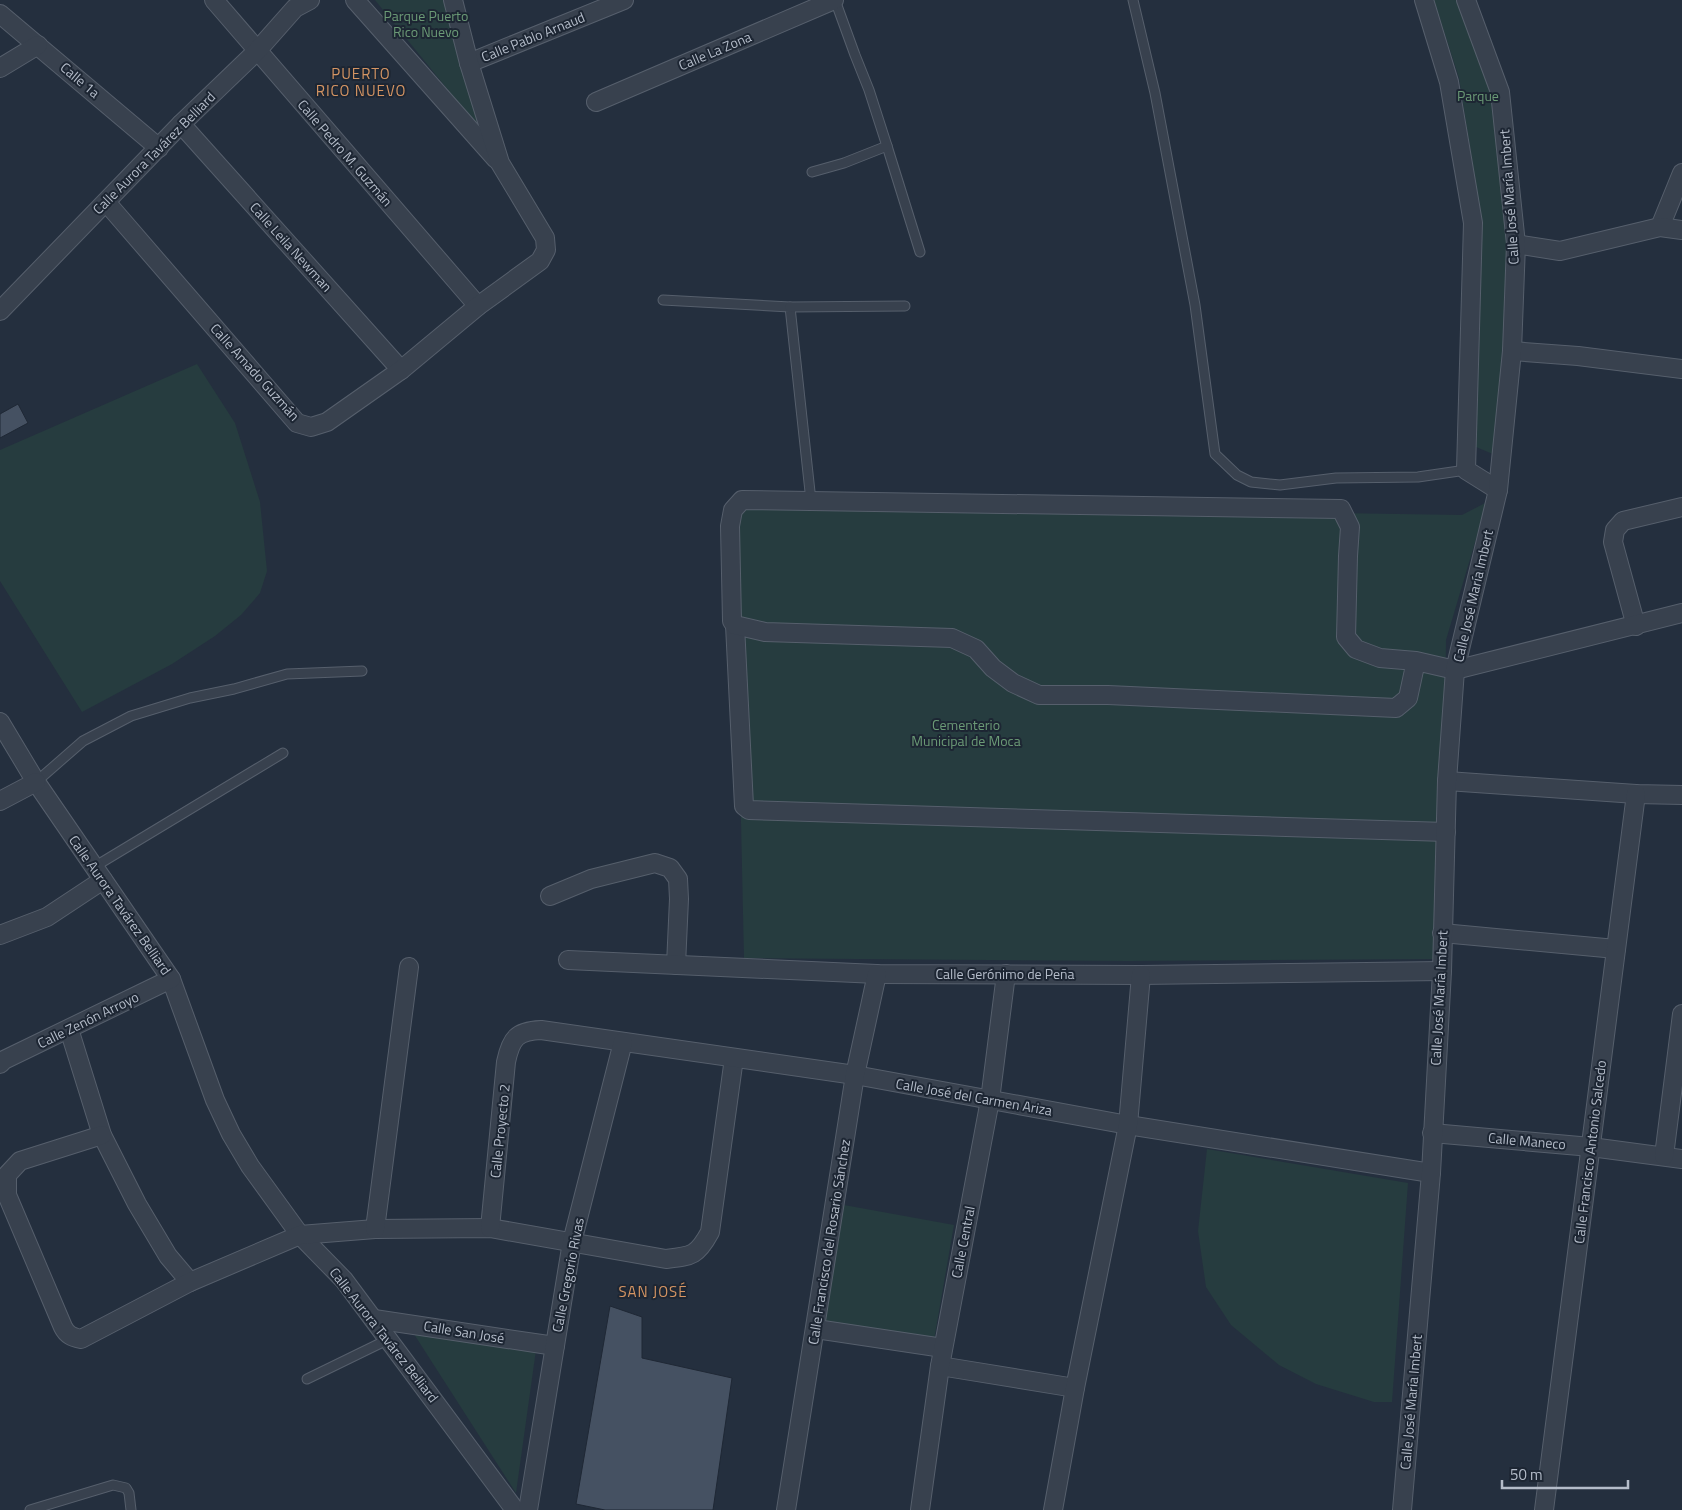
<svg xmlns="http://www.w3.org/2000/svg" width="1682" height="1510" viewBox="0 0 1682 1510" font-family="'Titillium Web',sans-serif">
<style>
.green{fill:#263c3f}
.building{fill:#455162;stroke:#1f2835}
.lines{fill:none;stroke-linecap:round;stroke-linejoin:round}
.service-casing{stroke:#565f6c;stroke-width:11}
.minor-casing{stroke:#565f6c;stroke-width:20}
.service{stroke:#38414e;stroke-width:9}
.minor{stroke:#38414e;stroke-width:18}
.labels{text-anchor:middle;stroke-width:4;stroke-linejoin:round;paint-order:stroke}
.park-label{font-size:14px;fill:#6b9a76;stroke:#1d2633}
.street-label{font-size:14px;fill:#b4bcc9;stroke:#1d2633}
.neighbourhood-label{font-size:15px;letter-spacing:1px;fill:#d59563;stroke:#1d2633}
</style>
<rect width="100%" height="100%" fill="#242f3e"/>
<!-- green -->
<g class="green">
<polygon points="375,0 444,0 483,133"/>
<polygon points="1434,0 1460,0 1495,92 1507,226 1500,457 1476,447 1482,223 1459,78"/>
<polygon points="197,364 235,423 260,502 267,571 260,593 241,615 215,636 172,664 82,712 0,581 0,450"/>
<polygon points="1487,502 1446,640 1442,959 1128,961 744,958 734,504 1462,515"/>
<polygon points="1207,1149 1408,1183 1392,1402 1374,1402 1316,1384 1279,1365 1231,1325 1206,1287 1198,1231"/>
<polygon points="844,1205 954,1225 934,1340 822,1325"/>
<polygon points="412,1331 536,1350 516,1493"/>
</g>
<!-- building -->
<g class="building">
<polygon points="18,404 28,423 0,438 0,414"/>
<polygon points="610,1306 642,1317 642,1358 732,1378 713,1510 605,1510 576,1504"/>
</g>
<g class="lines">
<!-- service casing -->
<g class="service-casing">
<g id="service">
<polyline points="1133,0 1155,93 1195,305 1215,454 1237,475 1251,482 1280,485 1336,478 1418,477 1466,470"/>
<polyline points="887,146 920,252"/>
<polyline points="812,172 844,163 887,146 869,90 855,55 835,0"/>
<polyline points="663,300 790,307 811,501"/>
<polyline points="790,307 905,306"/>
<polyline points="36,782 83,741 131,716 190,698 234,689 287,674 362,671"/>
<polyline points="94,867 283,753"/>
<polyline points="307,1379 389,1339"/>
<polyline points="30,1510 113,1485 126,1488 129,1493 131,1510"/>
</g>
</g>
<!-- minor casing -->
<g class="minor-casing">
<g id="minor">
<polyline points="214,0 478,306"/>
<polyline points="355,0 496,159"/>
<polyline points="1424,0 1449,82 1473,223 1466,470 1498,490"/>
<polyline points="0,14 159,148"/>
<polyline points="469,63 624,0"/>
<polyline points="0,68 38,45"/>
<polyline points="596,102 834,0"/>
<polyline points="181,124 401,370"/>
<polyline points="106,202 297,423 311,427 327,422 401,370 478,306 540,261 546,250 545,238 500,163 469,63 453,0"/>
<polyline points="1660,227 1682,173"/>
<polyline points="1516,244 1560,251 1660,227 1682,230"/>
<polyline points="0,311 181,124 257,51 295,8 310,0"/>
<polyline points="1512,351 1578,356 1682,369"/>
<polyline points="735,625 744,806 749,810 1446,832"/>
<polyline points="1636,626 1613,542 1615,530 1623,521 1682,507"/>
<polyline points="1416,661 1408,698 1396,708 1108,695 1039,695 1013,683 993,668 976,649 952,638 765,632 735,625 732,621 730,526 733,510 742,500 1341,509 1350,527 1348,556 1346,637 1356,649 1380,658 1416,661 1455,670 1682,613"/>
<polyline points="0,722 36,782 171,979 215,1100 231,1134 250,1166 300,1235 344,1280 515,1510"/>
<polyline points="1447,781 1636,794 1682,795"/>
<polyline points="0,801 36,782"/>
<polyline points="550,896 591,879 655,863 670,868 678,879 679,899 676,965"/>
<polyline points="1442,933 1616,949"/>
<polyline points="0,935 47,917 103,880"/>
<polyline points="568,960 877,974 1141,975 1442,971"/>
<polyline points="69,1029 102,1135 137,1204 168,1256 190,1282"/>
<polyline points="0,1064 4,1060 171,979"/>
<polyline points="1432,1133 1591,1147 1682,1159"/>
<path d="M102 1135 20 1161 7 1175V1195L63 1327C67 1335 72 1337 81 1339L190 1282 300 1235 375 1229 490 1228 666 1259C692 1256 697 1256 710 1232L734 1058"/>
<polyline points="1664,1156 1682,1014"/>
<path d="M490 1228 506 1062C511 1038 517 1031 541 1030L855 1075 1128 1125 1431 1173"/>
<polyline points="375,1229 409,967"/>
<polyline points="374,1319 555,1346"/>
<polyline points="816,1329 943,1348"/>
<polyline points="940,1366 1075,1388"/>
<polyline points="528,1510 572,1242 623,1042"/>
<polyline points="786,1510 855,1075 877,974"/>
<polyline points="920,1510 940,1366 990,1100 1006,974"/>
<polyline points="1053,1510 1075,1388 1128,1125 1141,975"/>
<polyline points="1402,1510 1431,1173 1442,971 1447,781 1455,670 1498,490 1512,351 1516,244 1500,92 1466,0"/>
<polyline points="1544,1510 1636,794"/>
</g>
</g>
<!-- service -->
<use href="#service" class="service"/>
<!-- minor -->
<use href="#minor" class="minor"/>
</g>
<g class="labels">
<!-- park labels -->
<g class="park-label">
<text x="426" y="21">Parque Puerto<tspan x="426" dy="16">Rico Nuevo</tspan></text>
<text x="1478" y="101">Parque</text>
<text x="966" y="730">Cementerio<tspan x="966" dy="16">Municipal de Moca</tspan></text>
</g>
<!-- street labels -->
<g class="street-label">
<text transform="translate(533 37) rotate(-22)" y="5">Calle Pablo Arnaud</text>
<text transform="translate(715 51) rotate(-23)" y="5">Calle La Zona</text>
<text transform="translate(80 80) rotate(40)" y="5">Calle 1a</text>
<text transform="translate(154 153) rotate(-45)" y="5">Calle Aurora Tavárez Belliard</text>
<text transform="translate(345 153) rotate(49)" y="5">Calle Pedro M. Guzmán</text>
<text transform="translate(1509 197) rotate(-94)" y="5">Calle José María Imbert</text>
<text transform="translate(291 247) rotate(48)" y="5">Calle Leila Newman</text>
<text transform="translate(255 372) rotate(48)" y="5">Calle Amado Guzmán</text>
<text transform="translate(1473 596) rotate(-77)" y="5">Calle José María Imbert</text>
<text transform="translate(120 905) rotate(55)" y="5">Calle Aurora Tavárez Belliard</text>
<text x="1005" y="979">Calle Gerónimo de Peña</text>
<text transform="translate(1439 998) rotate(-87)" y="5">Calle José María Imbert</text>
<text transform="translate(88 1020) rotate(-26)" y="5">Calle Zenón Arroyo</text>
<text transform="translate(974 1097) rotate(10)" y="5">Calle José del Carmen Ariza</text>
<text transform="translate(500 1131) rotate(-84)" y="5">Calle Proyecto 2</text>
<text transform="translate(1527 1141) rotate(5)" y="5">Calle Maneco</text>
<text transform="translate(1590 1152) rotate(-83)" y="5">Calle Francisco Antonio Salcedo</text>
<text transform="translate(829 1242) rotate(-81)" y="5">Calle Francisco del Rosario Sánchez</text>
<text transform="translate(963 1242) rotate(-79)" y="5">Calle Central</text>
<text transform="translate(568 1275) rotate(-79)" y="5">Calle Gregorio Rivas</text>
<text transform="translate(464 1332) rotate(9)" y="5">Calle San José</text>
<text transform="translate(384 1335) rotate(52)" y="5">Calle Aurora Tavárez Belliard</text>
<text transform="translate(1411 1402) rotate(-85)" y="5">Calle José María Imbert</text>
</g>
<!-- neighbourhood labels -->
<g class="neighbourhood-label">
<text x="361" y="79">PUERTO<tspan x="361" dy="17">RICO NUEVO</tspan></text>
<text x="653" y="1297">SAN JOSÉ</text>
</g>
</g>
<!-- scale -->
<path d="M1502 1480v8h126v-8" fill="none" stroke="#b4bcc9" stroke-width="2.5"/>
<text x="1510" y="1480" font-size="15" fill="#b4bcc9" stroke="#1d2633" stroke-width="4" paint-order="stroke">50 m</text>
</svg>
